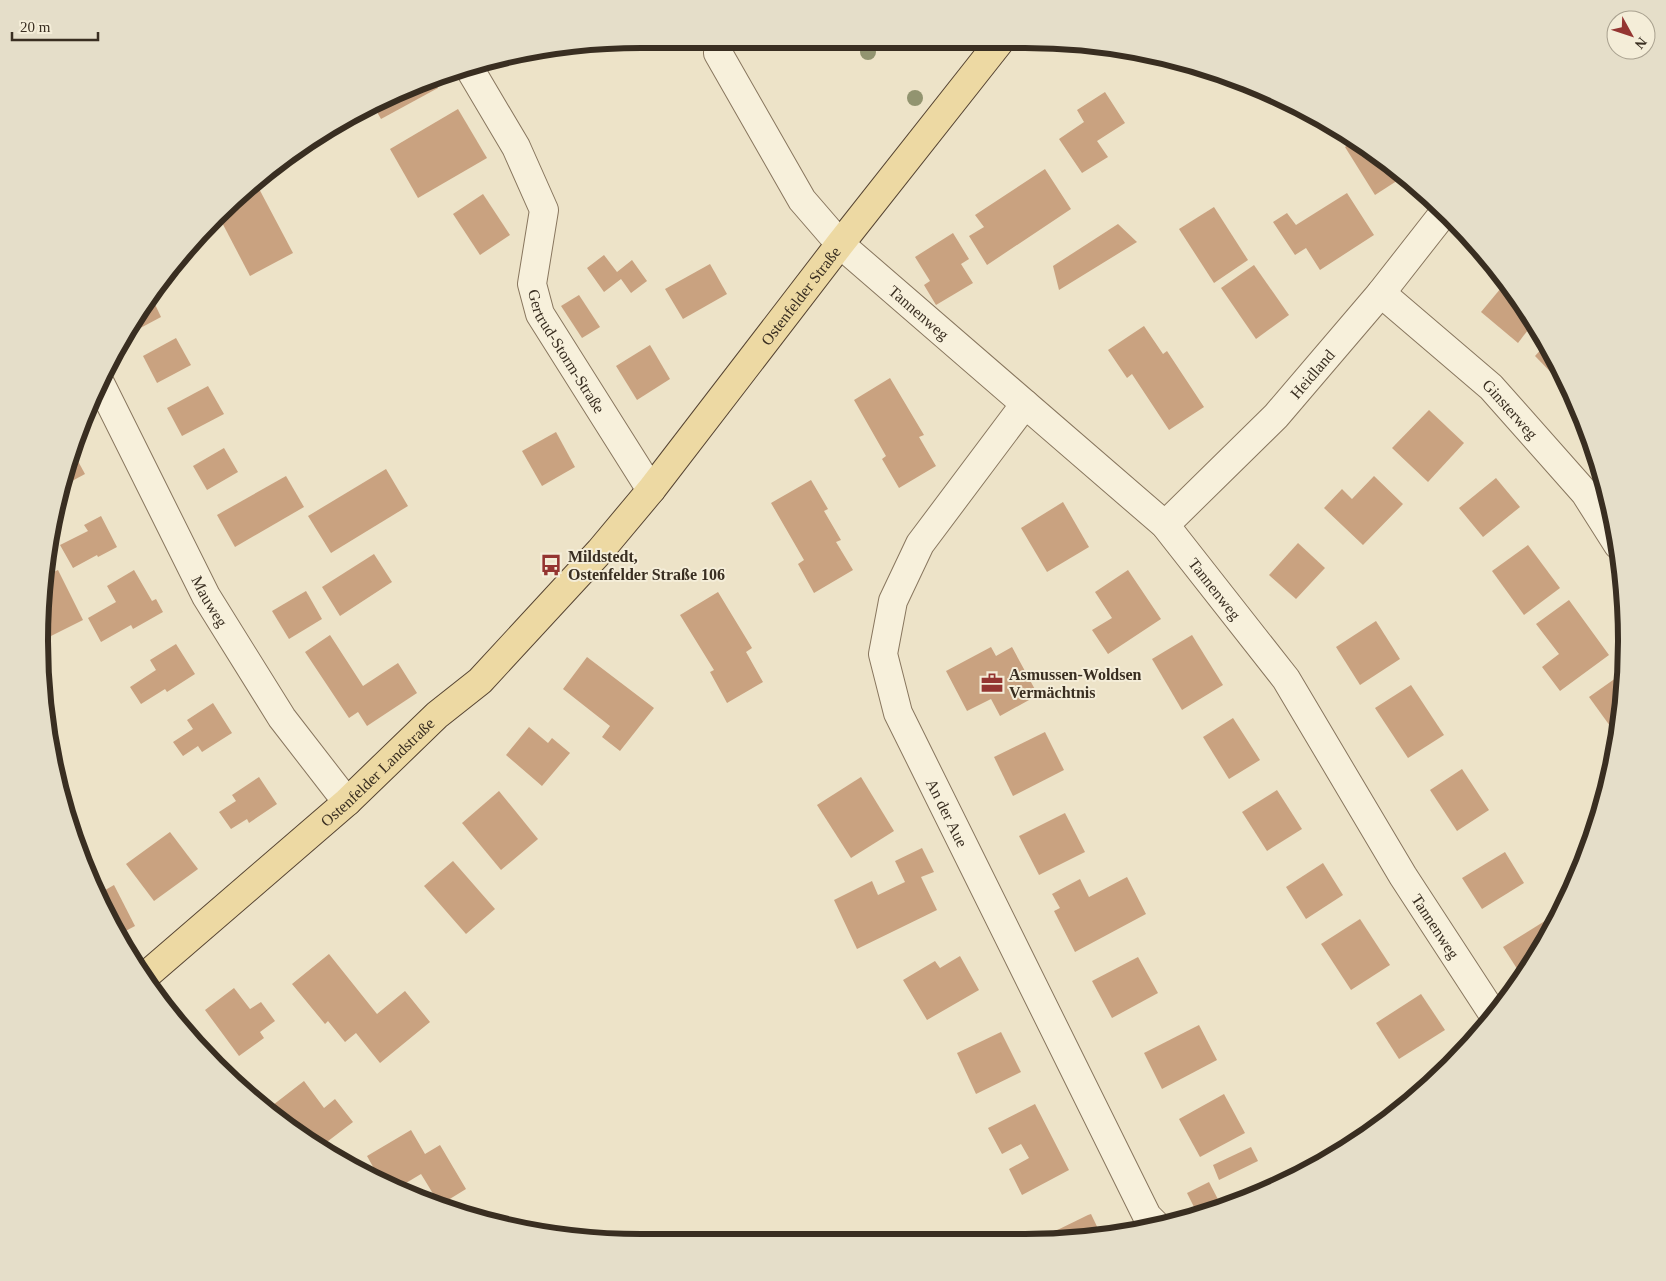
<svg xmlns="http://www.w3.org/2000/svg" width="1666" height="1281" viewBox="0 0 1666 1281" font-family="Georgia,serif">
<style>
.building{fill:#c9a280}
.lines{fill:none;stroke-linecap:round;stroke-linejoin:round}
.minor-casing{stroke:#88765e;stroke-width:30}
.major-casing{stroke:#564432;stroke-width:30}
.minor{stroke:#f7f0db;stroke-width:28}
.major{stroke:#edd9a3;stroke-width:28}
.tree{fill:#929470}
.labels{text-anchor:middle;stroke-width:4;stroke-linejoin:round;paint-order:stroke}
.street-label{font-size:16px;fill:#392e21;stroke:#f4edd8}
.poi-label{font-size:16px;font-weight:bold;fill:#392e21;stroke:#f4edd8;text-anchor:start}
.rim{fill:none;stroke:#392e21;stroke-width:6}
</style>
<rect width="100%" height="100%" fill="#ede3c8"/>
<!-- building -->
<g class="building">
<polygon points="434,80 438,88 381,119 373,105"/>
<polygon points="1105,92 1125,123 1097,141 1108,157 1082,173 1059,139 1084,122 1077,110"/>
<polygon points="458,109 487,158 418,198 390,149"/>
<polygon points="1355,140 1392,163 1406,175 1375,195 1345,147"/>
<polygon points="1045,169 1071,209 987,265 969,236 984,227 975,215"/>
<polygon points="256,183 293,253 250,276 217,213"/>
<polygon points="1347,193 1374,235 1320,270 1306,248 1295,255 1273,222 1287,213 1296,225"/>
<polygon points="483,194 510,235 480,255 453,214"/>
<polygon points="1214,207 1248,260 1214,283 1179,229"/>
<polygon points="1118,224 1137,242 1059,290 1053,266"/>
<polygon points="953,233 969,259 961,264 973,283 936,305 924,285 930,281 915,257"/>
<polygon points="604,255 617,272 632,260 647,281 631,293 621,279 604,292 587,268"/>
<polygon points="710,264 727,294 683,319 665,289"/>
<polygon points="1254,265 1289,315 1256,339 1221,288"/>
<polygon points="1506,282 1526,306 1534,322 1518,343 1481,312"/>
<polygon points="579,295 600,327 582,338 561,306"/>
<polygon points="152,298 161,317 131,333 128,328"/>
<polygon points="1144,326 1163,354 1167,351 1204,407 1169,430 1132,374 1127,378 1108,350"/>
<polygon points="176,338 191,365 157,383 143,356"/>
<polygon points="1546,344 1572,393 1572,394 1535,356"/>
<polygon points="650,345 670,379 637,400 616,366"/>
<polygon points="890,378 924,435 919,437 936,466 899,488 882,459 886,456 854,400"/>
<polygon points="208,386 224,414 182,436 167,408"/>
<polygon points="1429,410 1464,443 1428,482 1392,448"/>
<polygon points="556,432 575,467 542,486 522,451"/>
<polygon points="224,448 238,472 207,490 193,466"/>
<polygon points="73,452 85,474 59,488 59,485"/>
<polygon points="386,469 408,506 331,553 308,516"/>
<polygon points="286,476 304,507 235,547 217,515"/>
<polygon points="1374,476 1403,504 1363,545 1324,508 1342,489 1352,499"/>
<polygon points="1496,478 1520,507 1483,537 1459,508"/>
<polygon points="811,480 828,509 824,511 841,540 836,542 853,570 814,593 798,564 804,560 771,503"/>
<polygon points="1063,502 1089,547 1047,572 1021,528"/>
<polygon points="101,516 117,547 98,557 97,555 73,568 60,545 88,531 84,525"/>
<polygon points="1298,543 1325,568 1296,599 1269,575"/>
<polygon points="1528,545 1560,588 1524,615 1492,571"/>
<polygon points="374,554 392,582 340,616 322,587"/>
<polygon points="58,570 83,620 47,638 41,625 43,609 46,607 44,602 47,575"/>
<polygon points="134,570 152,601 156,599 163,612 133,629 131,625 101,642 88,618 116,602 107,586"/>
<polygon points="1128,570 1161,619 1108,654 1092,630 1112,618 1095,592"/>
<polygon points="306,591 322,619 289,639 272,611"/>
<polygon points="718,592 752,648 746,652 763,682 727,703 710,672 714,670 680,615"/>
<polygon points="1569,600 1609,655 1560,691 1542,667 1559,654 1536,624"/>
<polygon points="1376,621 1400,659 1360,685 1336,647"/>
<polygon points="330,635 363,686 398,663 417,693 367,726 358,712 349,718 305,652"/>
<polygon points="1192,635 1223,685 1182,710 1152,659"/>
<polygon points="176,644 195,674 167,692 165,689 141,704 130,687 156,670 150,660"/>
<polygon points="991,647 996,656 1012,647 1038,695 1000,716 991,699 967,711 946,671"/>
<polygon points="587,657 654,708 620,751 602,737 610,726 563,689"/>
<polygon points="1623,673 1624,674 1618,737 1589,697"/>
<polygon points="1411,685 1444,735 1408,758 1375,708"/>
<polygon points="213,703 232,733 202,752 198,746 183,756 173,742 193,729 187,720"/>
<polygon points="1233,718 1260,760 1229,779 1203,737"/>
<polygon points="529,727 548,743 552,738 570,753 542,786 506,755"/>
<polygon points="1045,732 1064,770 1013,796 994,757"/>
<polygon points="1462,769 1489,810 1457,831 1430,790"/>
<polygon points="259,777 277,804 249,823 247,819 231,829 219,812 236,801 232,795"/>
<polygon points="861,777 894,831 851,858 817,805"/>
<polygon points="1277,790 1302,829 1267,851 1242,812"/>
<polygon points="499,791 538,839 501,870 462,823"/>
<polygon points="1065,813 1085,852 1039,875 1019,836"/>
<polygon points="170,832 198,869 154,901 126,864"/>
<polygon points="922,848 934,872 921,877 937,910 857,949 834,900 872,881 878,895 905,882 895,861"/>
<polygon points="1505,852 1524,883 1482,909 1462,878"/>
<polygon points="453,861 495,909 466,934 424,886"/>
<polygon points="1323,863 1343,895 1306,919 1286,887"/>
<polygon points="1127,877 1146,914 1075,952 1054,911 1060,908 1052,894 1080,879 1089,897"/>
<polygon points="114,885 135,926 120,934 100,893"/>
<polygon points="1360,919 1390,965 1351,990 1321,944"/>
<polygon points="1548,919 1552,926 1523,978 1503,947"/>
<polygon points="329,954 377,1014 405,991 430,1022 380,1063 356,1033 345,1042 328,1021 325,1024 292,984"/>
<polygon points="960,956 979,990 927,1020 903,980 935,961 940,968"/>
<polygon points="1138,957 1158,993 1112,1018 1092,981"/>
<polygon points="234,988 250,1009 261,1002 275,1021 260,1032 264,1038 239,1056 205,1010"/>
<polygon points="1421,994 1445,1030 1399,1059 1376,1023"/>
<polygon points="1199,1025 1217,1060 1162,1089 1144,1053"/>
<polygon points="1001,1032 1021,1072 976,1094 957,1053"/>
<polygon points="304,1081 324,1108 335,1099 353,1122 319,1148 306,1141 291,1128 273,1105"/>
<polygon points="1224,1094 1245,1133 1200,1157 1179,1119"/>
<polygon points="1035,1104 1069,1170 1022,1195 1009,1169 1029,1158 1021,1144 1002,1154 988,1128"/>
<polygon points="411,1130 425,1154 440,1145 466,1189 440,1205 421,1174 396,1189 381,1181 367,1156"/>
<polygon points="1251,1147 1258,1161 1219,1180 1213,1165"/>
<polygon points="1209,1182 1223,1209 1198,1215 1187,1193"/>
<polygon points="1260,1186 1262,1189 1226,1207 1225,1205"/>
<polygon points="1091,1214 1102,1237 1043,1237 1088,1215"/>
</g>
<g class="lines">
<!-- minor casing -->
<g class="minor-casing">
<g id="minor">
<path id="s1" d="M718 53 802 200 840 244 1165 525 1286 679 1403 876 1493 1014"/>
<path id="s2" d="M468 66 516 147 544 210 532 284 540 314 651 490"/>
<path id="s3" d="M1381 293 1491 387 1585 493 1618 545"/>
<path id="s4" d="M101 385 206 596 282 718 347 802"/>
<path id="s5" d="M1025 404 920 544 893 601 883 654 898 713 1147 1216 1156 1225"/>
<path id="s6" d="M1165 525 1276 416 1381 293 1446 210"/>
</g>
</g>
<!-- major casing -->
<g class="major-casing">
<g id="major">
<path id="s7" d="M143 978 347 802 437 715 480 681 600 551 651 490 840 244 1001 40"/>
</g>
</g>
<!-- minor -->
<use href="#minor" class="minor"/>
<!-- major -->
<use href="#major" class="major"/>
</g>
<!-- trees -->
<g class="tree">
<circle cx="868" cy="52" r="8"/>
<circle cx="915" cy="98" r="8"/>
</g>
<!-- icons -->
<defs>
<g id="bus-bare" transform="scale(1.725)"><path d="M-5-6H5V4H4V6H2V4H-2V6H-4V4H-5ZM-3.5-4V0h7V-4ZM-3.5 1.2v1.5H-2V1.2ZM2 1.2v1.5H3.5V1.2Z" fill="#943531" stroke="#f4edd8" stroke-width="2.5" paint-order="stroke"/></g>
<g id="office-bare" transform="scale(1.725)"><path d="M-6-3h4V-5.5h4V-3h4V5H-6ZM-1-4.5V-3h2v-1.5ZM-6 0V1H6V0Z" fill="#943531" stroke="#f4edd8" stroke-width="2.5" paint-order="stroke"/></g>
</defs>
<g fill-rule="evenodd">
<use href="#bus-bare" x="551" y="565"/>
<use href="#office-bare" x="992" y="683"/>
</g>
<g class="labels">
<!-- street labels -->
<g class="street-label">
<text dy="6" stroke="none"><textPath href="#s7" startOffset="951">Ostenfelder Straße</textPath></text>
<text dy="6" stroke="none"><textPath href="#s1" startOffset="332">Tannenweg</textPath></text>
<text dy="6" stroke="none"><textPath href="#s2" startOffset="314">Gertrud-Storm-Straße</textPath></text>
<text dy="6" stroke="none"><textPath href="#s6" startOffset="211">Heidland</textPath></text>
<text dy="6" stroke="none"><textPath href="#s3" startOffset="174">Ginsterweg</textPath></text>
<text dy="6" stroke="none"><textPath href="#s1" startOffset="738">Tannenweg</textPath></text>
<text dy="6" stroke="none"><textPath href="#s4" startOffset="242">Mauweg</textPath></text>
<text dy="6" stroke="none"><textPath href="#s7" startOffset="312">Ostenfelder Landstraße</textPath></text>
<text dy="6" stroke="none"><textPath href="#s5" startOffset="464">An der Aue</textPath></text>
<text dy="6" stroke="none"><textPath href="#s1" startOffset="1142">Tannenweg</textPath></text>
</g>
<!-- poi labels -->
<g class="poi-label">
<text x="568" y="562">Mildstedt,<tspan x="568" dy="18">Ostenfelder Straße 106</tspan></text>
<text x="1009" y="680">Asmussen-Woldsen<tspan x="1009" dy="18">Vermächtnis</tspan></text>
</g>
</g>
<!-- crop -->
<path d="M0 0H1666V1281H0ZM641 48H1025A593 593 0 0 1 1618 641V641A593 593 0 0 1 1025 1234H641A593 593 0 0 1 48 641V641A593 593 0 0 1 641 48Z" fill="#e5dec9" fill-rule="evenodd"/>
<path class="rim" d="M641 48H1025A593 593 0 0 1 1618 641V641A593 593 0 0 1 1025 1234H641A593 593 0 0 1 48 641V641A593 593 0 0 1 641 48Z"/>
<!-- north arrow -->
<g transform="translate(1631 35) rotate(130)"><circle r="24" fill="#f4edd8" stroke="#a9a18f"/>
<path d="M0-4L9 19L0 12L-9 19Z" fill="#943531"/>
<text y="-8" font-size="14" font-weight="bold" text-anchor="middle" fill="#392e21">N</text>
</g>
<!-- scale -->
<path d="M12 32v8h86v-8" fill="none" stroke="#392e21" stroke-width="2.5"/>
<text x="20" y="32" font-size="15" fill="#392e21" stroke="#f4edd8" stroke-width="4" paint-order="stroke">20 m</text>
</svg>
